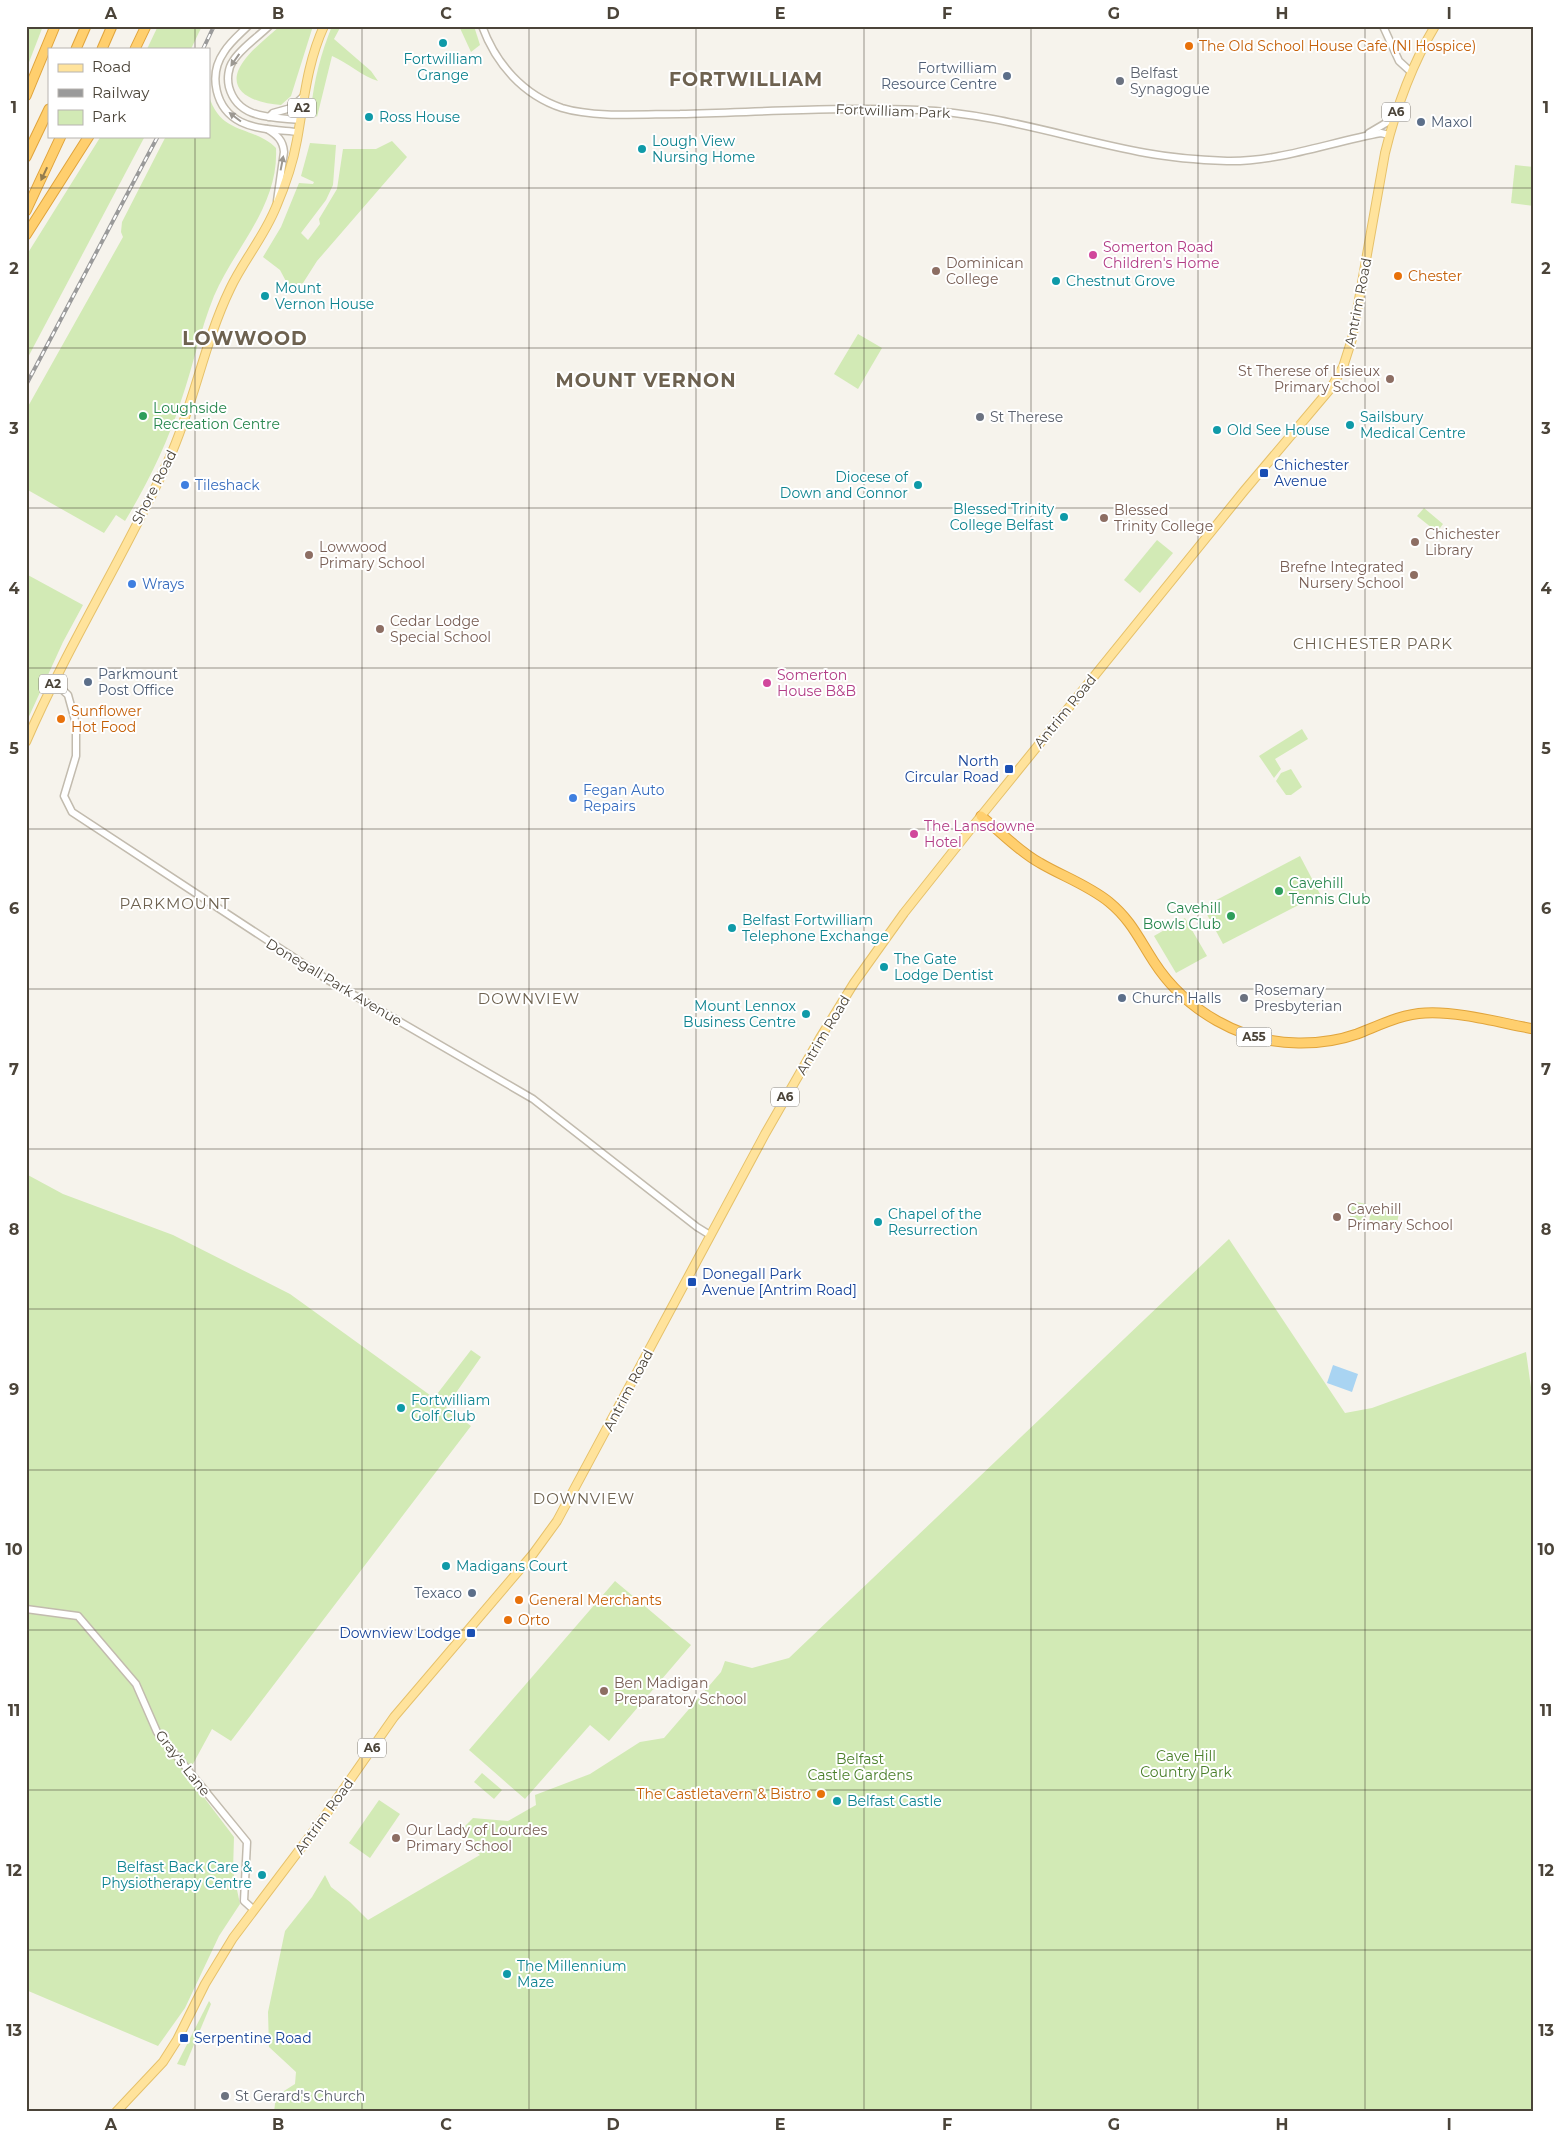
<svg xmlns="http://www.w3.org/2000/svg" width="1560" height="2138" viewBox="0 0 1560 2138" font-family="Montserrat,sans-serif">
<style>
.green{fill:#d2eab5}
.water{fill:#a9d4f2}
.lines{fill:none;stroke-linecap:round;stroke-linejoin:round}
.minor-casing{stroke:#c2bbae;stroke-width:9}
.major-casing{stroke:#e6c16a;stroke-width:10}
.highway-casing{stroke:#e0a43c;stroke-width:11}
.minor{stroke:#fff;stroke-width:6}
.major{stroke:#ffe39c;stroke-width:8}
.highway{stroke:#ffcf6e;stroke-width:9}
.rail-casing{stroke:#9a9a9a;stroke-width:4}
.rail{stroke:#fff;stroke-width:2;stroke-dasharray:5.5;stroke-linecap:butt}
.oneway{fill:#9c9892}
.oneway2{fill:#937c4e}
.grid{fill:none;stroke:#4b4439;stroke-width:1;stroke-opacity:0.55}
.culture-dot{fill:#0f9aa8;stroke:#fff;stroke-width:2}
.food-dot{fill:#e8710a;stroke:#fff;stroke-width:2}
.service-dot{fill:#5c6f8a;stroke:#fff;stroke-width:2}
.worship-dot{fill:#6b7280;stroke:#fff;stroke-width:2}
.hotel-dot{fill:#d1479c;stroke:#fff;stroke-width:2}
.education-dot{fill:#8d6e63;stroke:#fff;stroke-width:2}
.leisure-dot{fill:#2e9e5b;stroke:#fff;stroke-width:2}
.transit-dot{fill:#1a4fb4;stroke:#fff;stroke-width:2}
.shop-dot{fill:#3f7fe0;stroke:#fff;stroke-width:2}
.labels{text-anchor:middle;stroke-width:4;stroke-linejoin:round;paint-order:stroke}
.shield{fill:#fff;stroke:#817c74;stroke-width:1}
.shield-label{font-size:12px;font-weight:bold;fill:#4b4439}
.food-label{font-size:14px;fill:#c56008;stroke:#fff;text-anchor:start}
.culture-label{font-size:14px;fill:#0d838f;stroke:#fff;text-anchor:start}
.service-label{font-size:14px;fill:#4e5e75;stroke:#fff;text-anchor:start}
.worship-label{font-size:14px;fill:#5b616d;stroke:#fff;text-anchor:start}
.street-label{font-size:14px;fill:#4b4439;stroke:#fff}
.hotel-label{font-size:14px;fill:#b23c85;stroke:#fff;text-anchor:start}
.education-label{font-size:14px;fill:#785e54;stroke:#fff;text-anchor:start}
.leisure-label{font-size:14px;fill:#27864d;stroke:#fff;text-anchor:start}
.transit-label{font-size:14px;fill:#164399;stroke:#fff;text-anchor:start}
.shop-label{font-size:14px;fill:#366cbe;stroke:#fff;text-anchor:start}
.park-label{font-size:14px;fill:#4a7f2a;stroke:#fff}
.neighbourhood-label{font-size:15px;letter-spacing:1px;fill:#6e6250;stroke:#fff}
.district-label{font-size:19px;font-weight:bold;letter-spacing:1px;fill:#6e6250;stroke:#fff}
.neatline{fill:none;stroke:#4b4439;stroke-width:2}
.grid-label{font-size:16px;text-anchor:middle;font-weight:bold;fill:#4b4439}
</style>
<rect width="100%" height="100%" fill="#f6f3ec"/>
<!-- green -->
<g class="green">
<polygon points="26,26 43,26 26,70"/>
<polygon points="158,26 202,26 191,49 147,49"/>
<path d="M280 26H313L291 96 281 105C257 104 222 92 243 62 252 49 268 37 280 26Z"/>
<path d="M332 26H341L334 39 371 71 378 81C363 77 347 62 332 56L317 117 311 109C314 80 321 53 332 26Z"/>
<polygon points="459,26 474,26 480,45 471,52"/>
<path d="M209 96C221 136 253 125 276 148 279 206 235 247 214 296 200 330 193 367 181 401 167 444 148 483 125 521L116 515 104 533 26 489V410L123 237 121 232 122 222 166 136H209Z"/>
<polygon points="101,136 145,136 26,361 26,256"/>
<polygon points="392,141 407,157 317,261 303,283 289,287 280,270 263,257 281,227 299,183 313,184 314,182 301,176 310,143 336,145 333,185 326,200 301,233 308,240 320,224 319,219 337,189 343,149 376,149"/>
<polygon points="1515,165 1534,167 1534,206 1511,203"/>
<polygon points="858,334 882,348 858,389 834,374"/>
<polygon points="1424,508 1443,524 1437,532 1417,516"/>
<polygon points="1157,540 1173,553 1140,593 1124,580"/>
<polygon points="26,574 83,605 63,642 26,723"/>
<polygon points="1302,729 1308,739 1275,759 1281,769 1274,778 1259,756"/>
<polygon points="1291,769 1302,787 1291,795 1286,795 1276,781 1281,773"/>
<polygon points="1300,856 1320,894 1223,944 1203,907"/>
<polygon points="1185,918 1207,956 1176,973 1154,936"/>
<polygon points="26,1174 63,1194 173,1235 290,1294 434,1398 471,1350 481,1357 446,1407 471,1426 231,1741 212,1729 187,1775 234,1837 233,1871 240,1904 219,1936 185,2008 158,2046 26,1990"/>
<polygon points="1353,1201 1366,1204 1362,1223 1349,1221"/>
<polygon points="1371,1208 1399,1213 1396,1228 1369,1222"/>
<polygon points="1229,1239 1345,1413 1372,1408 1526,1352 1534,1409 1534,2112 274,2112 276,2096 295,2084 296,2072 269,2047 268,2012 285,1931 312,1897 325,1875 331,1887 350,1902 368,1920 480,1855 466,1843 468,1839 462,1829 473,1818 508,1821 536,1805 535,1795 590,1774 640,1742 664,1738 721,1672 725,1661 752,1668 789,1658"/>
<polygon points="615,1581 691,1645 609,1741 590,1725 525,1799 469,1750"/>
<polygon points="482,1773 502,1790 494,1799 474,1782"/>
<polygon points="379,1800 400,1814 370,1858 349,1843"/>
<polygon points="209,2001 211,2004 185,2066 177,2064"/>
</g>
<!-- water -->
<polygon class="water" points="1333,1365 1358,1374 1352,1392 1327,1383"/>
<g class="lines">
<!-- minor casing -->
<g class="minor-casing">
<g id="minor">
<path d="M248 26C240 34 230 42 224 52 208 75 215 109 241 122 257 130 280 130 298 132"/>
<path d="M269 26C258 37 241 48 233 61 228 68 227 79 229 87 238 120 273 117 300 120"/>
<path d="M482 26C496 64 523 95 562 108 595 118 645 114 680 114 760 112 839 107 918 110 996 113 1070 139 1146 153 1173 158 1200 160 1227 161 1279 162 1330 142 1381 133L1389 135"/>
<polyline points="1383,26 1399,61 1411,72"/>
<polyline points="269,117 273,113 291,108 304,96"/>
<path d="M267 129C277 135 283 140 284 152L277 201"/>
<polyline points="1369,133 1386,123 1394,113"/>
<polyline points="54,682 68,695 76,724 76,756 64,796 72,812 328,980 533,1099 697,1227 710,1235"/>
<polyline points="26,1609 78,1616 136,1684 157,1732 247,1842 244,1901 254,1910"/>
</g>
</g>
<!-- major casing -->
<g class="major-casing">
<g id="major">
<path d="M26 742C68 645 125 555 169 459 194 404 204 343 230 289 243 261 264 237 276 207 285 186 293 163 297 140 304 101 307 63 324 26"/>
<path d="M116 2112 163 2062 177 2040 205 1984 233 1938 322 1820 394 1717 533 1554 557 1521 765 1134 820 1038 854 983 904 913 981 816 1244 491 1331 388 1343 367 1352 339 1385 153C1396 108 1411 66 1435 26"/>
</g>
</g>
<!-- highway casing -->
<g class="highway-casing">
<g id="highway">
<polyline points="76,49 86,26"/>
<polyline points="102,49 112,26"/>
<polyline points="135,49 146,26"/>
<polyline points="26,96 55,26"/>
<polyline points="26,157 49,109"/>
<polyline points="26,211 61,136"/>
<polyline points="26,235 89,136"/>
<path d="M981 816C1000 831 1018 851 1040 863 1062 876 1088 885 1109 902 1131 920 1139 939 1154 962 1185 1010 1242 1044 1301 1043 1318 1043 1340 1040 1357 1034 1378 1026 1401 1014 1425 1013 1458 1011 1501 1023 1534 1029"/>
</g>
</g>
<!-- minor -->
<use href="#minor" class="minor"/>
<!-- major -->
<use href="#major" class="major"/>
<!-- highway -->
<use href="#highway" class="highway"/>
<!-- rail casing -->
<g class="rail-casing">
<g id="rail">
<polyline points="203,49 214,26"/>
<polyline points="26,385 158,136"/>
</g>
</g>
<!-- rail -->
<use href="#rail" class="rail"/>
</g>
<!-- one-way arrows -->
<defs><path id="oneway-solid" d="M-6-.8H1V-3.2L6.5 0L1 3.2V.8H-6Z" transform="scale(1.25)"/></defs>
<g class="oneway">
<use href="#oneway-solid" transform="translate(235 60) rotate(125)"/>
<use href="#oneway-solid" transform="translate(235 117) rotate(-143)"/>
<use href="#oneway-solid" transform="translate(282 163) rotate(-79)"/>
</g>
<use class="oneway2" href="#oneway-solid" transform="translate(44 174) rotate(115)"/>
<!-- grid -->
<path class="grid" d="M195 26V49M362 26V2112M529 26V2112M696 26V2112M864 26V2112M1031 26V2112M1198 26V2112M1365 26V2112M195 136V2112M26 188H1534M26 348H1534M26 508H1534M26 668H1534M26 829H1534M26 989H1534M26 1149H1534M26 1309H1534M26 1470H1534M26 1630H1534M26 1790H1534M26 1950H1534"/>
<!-- markers -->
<g class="culture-dot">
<circle cx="443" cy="43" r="5"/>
<circle cx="369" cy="117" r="5"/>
<circle cx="642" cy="149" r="5"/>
<circle cx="1056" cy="281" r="5"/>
<circle cx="265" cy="296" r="5"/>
<circle cx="1350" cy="425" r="5"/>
<circle cx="1217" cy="430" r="5"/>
<circle cx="918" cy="485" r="5"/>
<circle cx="1064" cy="517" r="5"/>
<circle cx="732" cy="928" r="5"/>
<circle cx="884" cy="967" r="5"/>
<circle cx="806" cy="1014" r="5"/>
<circle cx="878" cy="1222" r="5"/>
<circle cx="401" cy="1408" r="5"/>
<circle cx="446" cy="1566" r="5"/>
<circle cx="837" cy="1801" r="5"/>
<circle cx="262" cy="1875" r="5"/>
<circle cx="507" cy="1974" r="5"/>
</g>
<g class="food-dot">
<circle cx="1189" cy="46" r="5"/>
<circle cx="1398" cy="276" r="5"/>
<circle cx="61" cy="719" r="5"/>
<circle cx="519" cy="1600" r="5"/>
<circle cx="508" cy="1620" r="5"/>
<circle cx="821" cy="1794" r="5"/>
</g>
<g class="service-dot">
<circle cx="1007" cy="76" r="5"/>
<circle cx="1421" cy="122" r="5"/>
<circle cx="88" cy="682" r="5"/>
<circle cx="1122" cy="998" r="5"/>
<circle cx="472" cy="1593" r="5"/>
</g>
<g class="worship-dot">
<circle cx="1120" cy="81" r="5"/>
<circle cx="980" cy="417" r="5"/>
<circle cx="1244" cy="998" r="5"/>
<circle cx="225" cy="2096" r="5"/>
</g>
<g class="hotel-dot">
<circle cx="1093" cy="255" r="5"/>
<circle cx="767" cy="683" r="5"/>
<circle cx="914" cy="834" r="5"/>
</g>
<g class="education-dot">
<circle cx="936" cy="271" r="5"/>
<circle cx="1390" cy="379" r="5"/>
<circle cx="1104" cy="518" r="5"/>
<circle cx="1415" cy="542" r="5"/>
<circle cx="309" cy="555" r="5"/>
<circle cx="1414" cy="575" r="5"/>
<circle cx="380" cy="629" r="5"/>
<circle cx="1337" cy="1217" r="5"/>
<circle cx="604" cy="1691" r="5"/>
<circle cx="396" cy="1838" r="5"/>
</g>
<g class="leisure-dot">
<circle cx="143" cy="416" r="5"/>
<circle cx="1279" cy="891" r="5"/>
<circle cx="1231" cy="916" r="5"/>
</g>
<g class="transit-dot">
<rect x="1259" y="468" width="10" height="10" rx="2.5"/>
<rect x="1004" y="764" width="10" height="10" rx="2.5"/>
<rect x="687" y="1277" width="10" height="10" rx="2.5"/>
<rect x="466" y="1628" width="10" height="10" rx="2.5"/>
<rect x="179" y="2033" width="10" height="10" rx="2.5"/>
</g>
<g class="shop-dot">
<circle cx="185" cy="485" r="5"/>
<circle cx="132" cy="584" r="5"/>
<circle cx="573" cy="798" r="5"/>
</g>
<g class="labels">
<!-- shield labels -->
<g class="shield">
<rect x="288" y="98.5" width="28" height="19" rx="4"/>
<rect x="1382" y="102.5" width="28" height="19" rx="4"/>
<rect x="39" y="674.5" width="28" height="19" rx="4"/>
<rect x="1236.5" y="1027.5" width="35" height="19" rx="4"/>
<rect x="771" y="1087.5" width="28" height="19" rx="4"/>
<rect x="358" y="1738.5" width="28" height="19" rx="4"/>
</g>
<g class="shield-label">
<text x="302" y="112">A2</text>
<text x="1396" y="116">A6</text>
<text x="53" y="688">A2</text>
<text x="1254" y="1041">A55</text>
<text x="785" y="1101">A6</text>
<text x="372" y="1752">A6</text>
</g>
<!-- food labels -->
<g class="food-label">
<text x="1199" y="51">The Old School House Cafe (NI Hospice)</text>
<text x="1408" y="281">Chester</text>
<text x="71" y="716">Sunflower<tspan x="71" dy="16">Hot Food</tspan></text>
<text x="529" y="1605">General Merchants</text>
<text x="518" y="1625">Orto</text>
<text x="811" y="1799" text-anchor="end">The Castletavern &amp; Bistro</text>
</g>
<!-- culture labels -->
<g class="culture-label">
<text x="443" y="64" text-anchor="middle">Fortwilliam<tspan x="443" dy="16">Grange</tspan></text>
<text x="379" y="122">Ross House</text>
<text x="652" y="146">Lough View<tspan x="652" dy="16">Nursing Home</tspan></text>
<text x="1066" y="286">Chestnut Grove</text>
<text x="275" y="293">Mount<tspan x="275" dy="16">Vernon House</tspan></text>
<text x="1360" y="422">Sailsbury<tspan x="1360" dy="16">Medical Centre</tspan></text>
<text x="1227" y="435">Old See House</text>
<text x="908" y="482" text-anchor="end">Diocese of<tspan x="908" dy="16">Down and Connor</tspan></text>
<text x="1054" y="514" text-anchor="end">Blessed Trinity<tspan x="1054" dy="16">College Belfast</tspan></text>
<text x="742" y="925">Belfast Fortwilliam<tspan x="742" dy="16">Telephone Exchange</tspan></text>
<text x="894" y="964">The Gate<tspan x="894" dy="16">Lodge Dentist</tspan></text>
<text x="796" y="1011" text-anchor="end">Mount Lennox<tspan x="796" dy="16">Business Centre</tspan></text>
<text x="888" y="1219">Chapel of the<tspan x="888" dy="16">Resurrection</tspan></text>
<text x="411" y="1405">Fortwilliam<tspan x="411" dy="16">Golf Club</tspan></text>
<text x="456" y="1571">Madigans Court</text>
<text x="847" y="1806">Belfast Castle</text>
<text x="252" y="1872" text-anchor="end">Belfast Back Care &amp;<tspan x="252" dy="16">Physiotherapy Centre</tspan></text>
<text x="517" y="1971">The Millennium<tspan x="517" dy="16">Maze</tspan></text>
</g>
<!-- service labels -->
<g class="service-label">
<text x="997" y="73" text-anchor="end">Fortwilliam<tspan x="997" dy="16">Resource Centre</tspan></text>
<text x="1431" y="127">Maxol</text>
<text x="98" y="679">Parkmount<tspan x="98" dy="16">Post Office</tspan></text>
<text x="1132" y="1003">Church Halls</text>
<text x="462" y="1598" text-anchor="end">Texaco</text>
</g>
<!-- worship labels -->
<g class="worship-label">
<text x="1130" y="78">Belfast<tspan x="1130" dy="16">Synagogue</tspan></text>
<text x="990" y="422">St Therese</text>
<text x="1254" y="995">Rosemary<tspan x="1254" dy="16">Presbyterian</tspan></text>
<text x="235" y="2101">St Gerard's Church</text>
</g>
<!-- street labels -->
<g class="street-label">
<text transform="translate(893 111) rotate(2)" y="5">Fortwilliam Park</text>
<text transform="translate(1358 302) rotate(-79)" y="5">Antrim Road</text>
<text transform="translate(154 487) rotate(-63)" y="5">Shore Road</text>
<text transform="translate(1065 711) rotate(-51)" y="5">Antrim Road</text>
<text transform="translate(334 982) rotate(31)" y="5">Donegall Park Avenue</text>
<text transform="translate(823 1035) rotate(-59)" y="5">Antrim Road</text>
<text transform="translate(628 1390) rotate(-62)" y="5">Antrim Road</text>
<text transform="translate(183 1763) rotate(52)" y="5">Gray's Lane</text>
<text transform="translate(324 1816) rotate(-54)" y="5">Antrim Road</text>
</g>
<!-- hotel labels -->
<g class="hotel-label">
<text x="1103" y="252">Somerton Road<tspan x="1103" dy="16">Children's Home</tspan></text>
<text x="777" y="680">Somerton<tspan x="777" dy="16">House B&amp;B</tspan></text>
<text x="924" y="831">The Lansdowne<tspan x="924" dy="16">Hotel</tspan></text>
</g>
<!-- education labels -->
<g class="education-label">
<text x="946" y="268">Dominican<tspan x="946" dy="16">College</tspan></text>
<text x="1380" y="376" text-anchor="end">St Therese of Lisieux<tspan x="1380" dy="16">Primary School</tspan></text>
<text x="1114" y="515">Blessed<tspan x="1114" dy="16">Trinity College</tspan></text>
<text x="1425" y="539">Chichester<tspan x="1425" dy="16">Library</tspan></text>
<text x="319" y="552">Lowwood<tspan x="319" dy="16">Primary School</tspan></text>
<text x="1404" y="572" text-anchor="end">Brefne Integrated<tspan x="1404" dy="16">Nursery School</tspan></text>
<text x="390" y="626">Cedar Lodge<tspan x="390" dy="16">Special School</tspan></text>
<text x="1347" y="1214">Cavehill<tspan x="1347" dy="16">Primary School</tspan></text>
<text x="614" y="1688">Ben Madigan<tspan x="614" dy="16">Preparatory School</tspan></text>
<text x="406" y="1835">Our Lady of Lourdes<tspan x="406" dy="16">Primary School</tspan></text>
</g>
<!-- leisure labels -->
<g class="leisure-label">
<text x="153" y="413">Loughside<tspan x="153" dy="16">Recreation Centre</tspan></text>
<text x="1289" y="888">Cavehill<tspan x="1289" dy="16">Tennis Club</tspan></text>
<text x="1221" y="913" text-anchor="end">Cavehill<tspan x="1221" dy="16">Bowls Club</tspan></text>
</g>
<!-- transit labels -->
<g class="transit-label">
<text x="1274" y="470">Chichester<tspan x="1274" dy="16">Avenue</tspan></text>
<text x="999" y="766" text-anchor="end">North<tspan x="999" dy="16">Circular Road</tspan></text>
<text x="702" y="1279">Donegall Park<tspan x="702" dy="16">Avenue [Antrim Road]</tspan></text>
<text x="461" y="1638" text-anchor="end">Downview Lodge</text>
<text x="194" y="2043">Serpentine Road</text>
</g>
<!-- shop labels -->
<g class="shop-label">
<text x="195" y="490">Tileshack</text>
<text x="142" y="589">Wrays</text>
<text x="583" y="795">Fegan Auto<tspan x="583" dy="16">Repairs</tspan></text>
</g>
<!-- park labels -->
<g class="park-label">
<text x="1186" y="1761">Cave Hill<tspan x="1186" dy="16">Country Park</tspan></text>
<text x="860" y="1764">Belfast<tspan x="860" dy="16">Castle Gardens</tspan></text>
</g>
<!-- neighbourhood labels -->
<g class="neighbourhood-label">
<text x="1373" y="649">CHICHESTER PARK</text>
<text x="175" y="909">PARKMOUNT</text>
<text x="529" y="1004">DOWNVIEW</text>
<text x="584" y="1504">DOWNVIEW</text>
</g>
<!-- district labels -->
<g class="district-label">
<text x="746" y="86">FORTWILLIAM</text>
<text x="245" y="345">LOWWOOD</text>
<text x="646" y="387">MOUNT VERNON</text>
</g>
</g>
<!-- border -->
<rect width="1560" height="2138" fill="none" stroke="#ffffff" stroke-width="55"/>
<!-- legend -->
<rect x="48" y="48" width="162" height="90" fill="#ffffff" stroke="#b7b4b0"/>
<rect x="58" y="64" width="25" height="8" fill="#ffe39c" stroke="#b7b4b0"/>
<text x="92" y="72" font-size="15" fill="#4b4439">Road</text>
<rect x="58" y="89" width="25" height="8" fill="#9a9a9a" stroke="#b7b4b0"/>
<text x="92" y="98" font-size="15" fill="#4b4439">Railway</text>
<rect x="58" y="110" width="25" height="15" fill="#d2eab5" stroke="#b7b4b0"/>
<text x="92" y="122" font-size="15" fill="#4b4439">Park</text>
<rect x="28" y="28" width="1504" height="2082" class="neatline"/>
<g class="grid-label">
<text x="111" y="19">A</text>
<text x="278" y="19">B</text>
<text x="446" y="19">C</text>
<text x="613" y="19">D</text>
<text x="780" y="19">E</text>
<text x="947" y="19">F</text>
<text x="1114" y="19">G</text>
<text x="1282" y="19">H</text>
<text x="1449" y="19">I</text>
<text x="14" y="113">1</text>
<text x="1546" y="113">1</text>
<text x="14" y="274">2</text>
<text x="1546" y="274">2</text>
<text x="14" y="434">3</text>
<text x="1546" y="434">3</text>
<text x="14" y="594">4</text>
<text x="1546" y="594">4</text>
<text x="14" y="754">5</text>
<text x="1546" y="754">5</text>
<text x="14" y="914">6</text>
<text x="1546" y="914">6</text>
<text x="14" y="1075">7</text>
<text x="1546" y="1075">7</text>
<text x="14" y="1235">8</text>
<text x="1546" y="1235">8</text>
<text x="14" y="1395">9</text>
<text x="1546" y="1395">9</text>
<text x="14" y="1555">10</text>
<text x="1546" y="1555">10</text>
<text x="14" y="1716">11</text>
<text x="1546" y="1716">11</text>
<text x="14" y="1876">12</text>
<text x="1546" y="1876">12</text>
<text x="14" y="2036">13</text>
<text x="1546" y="2036">13</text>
<text x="111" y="2130">A</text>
<text x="278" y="2130">B</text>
<text x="446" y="2130">C</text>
<text x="613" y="2130">D</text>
<text x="780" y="2130">E</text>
<text x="947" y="2130">F</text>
<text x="1114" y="2130">G</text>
<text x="1282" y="2130">H</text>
<text x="1449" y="2130">I</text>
</g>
</svg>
